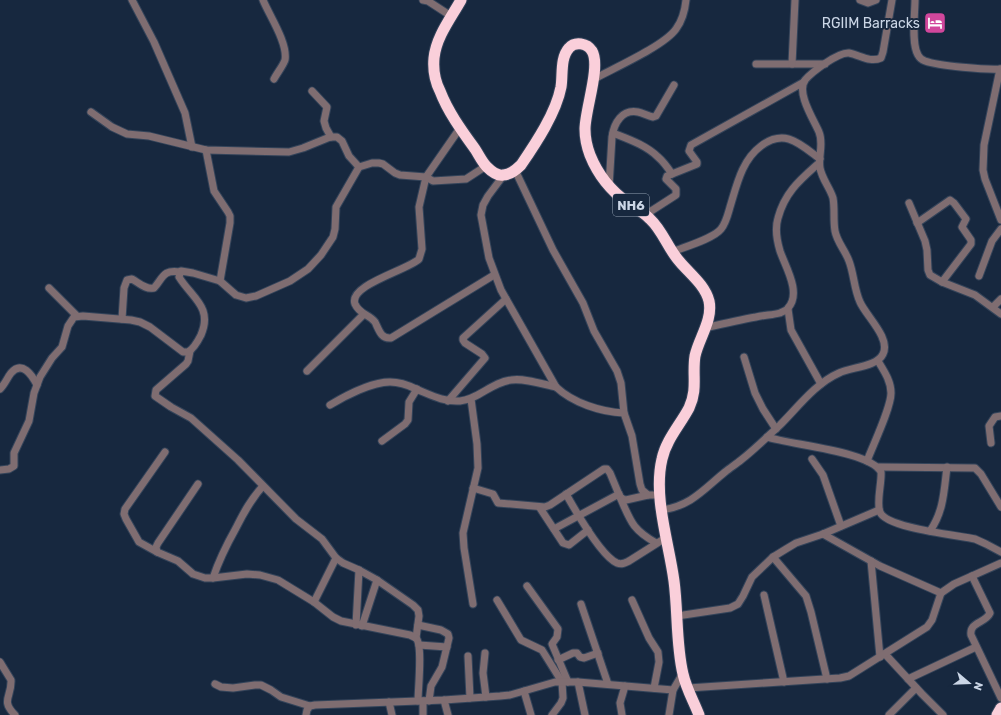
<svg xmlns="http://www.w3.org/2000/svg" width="1001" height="715" viewBox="0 0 1001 715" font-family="Rubik,sans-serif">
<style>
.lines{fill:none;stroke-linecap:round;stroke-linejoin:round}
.minor-casing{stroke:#34445a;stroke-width:9}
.highway-casing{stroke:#34445a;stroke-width:13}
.minor{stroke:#7f6d71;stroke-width:7}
.highway{stroke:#facfda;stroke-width:11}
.labels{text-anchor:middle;stroke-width:4;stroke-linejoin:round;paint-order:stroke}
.shield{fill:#17283f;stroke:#95a2b4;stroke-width:1}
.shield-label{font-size:13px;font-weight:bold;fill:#cbd6e6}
.poi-label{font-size:14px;fill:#cbd6e6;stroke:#17283f;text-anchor:end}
</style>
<rect width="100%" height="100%" fill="#17283f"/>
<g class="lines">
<!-- minor casing -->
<g class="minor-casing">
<g id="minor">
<polyline points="132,0 154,42 185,113 192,147"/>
<path d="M263 0C269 15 288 43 285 60 283 66 277 73 274 79"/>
<polyline points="423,0 428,1 451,16"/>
<polyline points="860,0 868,3 876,0"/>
<path d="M915 0C915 13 911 44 918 55 919 57 922 60 925 61 939 66 986 70 1001 69"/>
<polyline points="756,64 825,64"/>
<polyline points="792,64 795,0"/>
<polyline points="1000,69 984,145 983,170 985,179 1001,220"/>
<path d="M594 79C614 68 664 46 676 29 682 21 685 10 686 0"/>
<polyline points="312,91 327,107 324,121 326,128 331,137"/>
<polyline points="91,112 112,127 127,134 149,136 206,150 289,152 303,148 330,137 337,137 342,141 349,156 359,167"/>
<path d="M460 128 426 177 419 207 422 249 419 259C408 270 348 285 355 304 360 315 369 314 375 322 379 330 381 339 391 338L494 275"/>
<path d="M613 133C628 139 646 145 658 157 664 162 668 168 672 174"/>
<polyline points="206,150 214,191 228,212 230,216 230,223 220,281"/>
<polyline points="515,170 553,250 583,303 594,331 617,371 621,383 624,413 632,436 640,484 642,490 648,495 660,495"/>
<path d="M503 176 488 196 483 205 481 215 489 258 501 290 556 387C573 403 601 412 624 413"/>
<path d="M609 187 612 137C614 123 622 109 638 112 643 113 648 116 653 117L656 116 674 85"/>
<polyline points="909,203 925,241 927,250 928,270 930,275 942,282 975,295 1001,314"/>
<polyline points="645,215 676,195 676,189 666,179 667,176 697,164 697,162 689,151 691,145 804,82"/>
<polyline points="917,223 950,200 954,203 966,219 962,227 971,240 971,244 942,282"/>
<path d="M672 252C684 247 713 239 721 229 726 223 728 214 730 207 737 184 742 160 761 146 785 128 800 144 820 159"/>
<polyline points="979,276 992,241 1001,229"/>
<polyline points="49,288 77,316"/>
<polyline points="993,307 1001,299"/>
<polyline points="788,309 791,330 821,384"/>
<path d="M122 319 124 288 127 280 132 279C139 283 146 290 154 288 163 278 163 269 180 272"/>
<path d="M705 328C722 324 739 320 756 317 764 315 773 315 780 313 782 312 787 310 788 308 802 293 785 266 780 251 777 241 775 228 778 218 785 192 800 180 819 163"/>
<polyline points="190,351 188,361 186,364 156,390 155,396 171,407 191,418 238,460 296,519 322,539 336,558 343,563 359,570 377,580 413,605 418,610 419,616 416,638"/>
<polyline points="744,357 755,393 763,409 776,429"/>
<polyline points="307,371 363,315"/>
<path d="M0 389C5 384 7 378 11 373 22 360 32 375 37 385"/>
<polyline points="471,399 477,444 478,468 463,533 464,548 473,604"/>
<polyline points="448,401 485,358 482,354 465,343 463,340 463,338 506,299"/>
<path d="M330 405C345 396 372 382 390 382 399 382 408 385 416 389 431 395 443 402 460 401 479 399 492 382 511 380 525 378 542 384 556 387"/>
<path d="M767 437C791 445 870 451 881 472 882 482 876 503 880 512 886 528 956 535 975 539L986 544 1001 552"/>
<polyline points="382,441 405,424 408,420 409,402 417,389"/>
<polyline points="991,443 989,426 995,417 1001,416"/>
<polyline points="812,459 823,475 841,526"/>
<path d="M867 461C873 445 891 408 891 393 891 381 884 371 878 361"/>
<polyline points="879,467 975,468 981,474 1001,507"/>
<path d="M0 470 9 469 14 466V453L29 421 34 393 40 377 52 358 62 347 68 326 74 317 83 316 131 320 140 322 150 327 183 352H188C193 349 198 341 201 335 213 307 192 298 179 277L181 271 193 273 220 281 236 295 246 298 256 296 290 281 308 269 321 255 333 237 335 229 336 207 359 167 372 163H379L383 164 395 173 400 175 426 177 433 181 466 179 486 166"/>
<path d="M198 484 158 543 156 547 157 552 178 561 193 574 205 578H213L247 574 260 575 278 580 314 602 333 617 341 621 410 635C412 636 414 637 416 638 423 645 418 689 418 701"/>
<polyline points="473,488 493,494 498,503 545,507 550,505 604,469 607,469 610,473 620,497 623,499 626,500 648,495"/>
<path d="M566 494C575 510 601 556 617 563 622 565 625 563 629 561L667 537"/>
<path d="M620 497C631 522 632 529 656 543"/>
<polyline points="540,508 563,543 569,545 588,530"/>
<path d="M662 510C691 506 704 489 725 472 730 468 736 464 741 460 755 449 767 437 780 425 798 407 816 383 839 373 851 367 877 367 883 354 891 338 866 316 860 302 854 289 854 274 849 261 845 250 837 242 835 231 833 220 835 209 833 198 830 188 822 179 820 168 818 156 824 144 819 132 814 120 796 93 805 80 812 72 838 52 849 53 860 55 870 63 881 58L883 52 892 0"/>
<polyline points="554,529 619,494"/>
<path d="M930 531C944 511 944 490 947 467"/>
<polyline points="823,534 880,566 941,593"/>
<polyline points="157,552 139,542 126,519 124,514 125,509 165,452"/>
<polyline points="773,557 806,596 811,612 827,679"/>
<polyline points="871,561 880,657"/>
<path d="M972 576 990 613C986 623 969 622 971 635L1001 698"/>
<path d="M213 578C219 560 227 544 236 528 244 512 251 499 263 486"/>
<polyline points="527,586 558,629 557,637 552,644 568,682"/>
<polyline points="764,595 784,682"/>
<polyline points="497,600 521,640 542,650 562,682 563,698 561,703 552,715"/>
<polyline points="632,600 649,638 658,652 659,662 654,688"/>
<polyline points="314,602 336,558"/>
<polyline points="581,604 608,684"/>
<polyline points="677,616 730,608 738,604 743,596 752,577 773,557 786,549 796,543 823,534 879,510"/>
<polyline points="356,625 359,570"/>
<polyline points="418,625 441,630 448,634 449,638 442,667 431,686 429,701"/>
<polyline points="362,626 377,580"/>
<polyline points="419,645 447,647"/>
<polyline points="485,653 483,673 486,697"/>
<polyline points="885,654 922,694 943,715"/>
<polyline points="468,656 470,698"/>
<polyline points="558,660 573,653 577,653 580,657 584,658 598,653"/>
<path d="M0 662 11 680C12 697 0 700 15 715"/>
<polyline points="908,679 976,647"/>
<polyline points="578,682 585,715"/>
<polyline points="215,684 221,687 233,688 255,685 261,685 271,690 281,697 310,706"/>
<polyline points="688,688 840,678 849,676 927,627 932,620 941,593 954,584 1001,563"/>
<polyline points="524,691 531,715"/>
<polyline points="444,700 448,715"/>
<polyline points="423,701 423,715"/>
<polyline points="389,702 392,715"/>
<polyline points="306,715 307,710 310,706 315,705 444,700 500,696 510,695 555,682 578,682 673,690"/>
<polyline points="622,715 620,703 625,686"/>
<polyline points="669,715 673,690 683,673"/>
<polyline points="889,715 916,688"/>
</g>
</g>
<!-- highway casing -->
<g class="highway-casing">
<g id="highway">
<path d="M461 0C451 18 436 37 434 58 433 69 435 81 440 91 448 112 462 131 475 149 479 155 482 162 487 167 490 170 497 176 503 175 510 175 516 170 521 165 536 143 556 113 561 87 563 75 560 58 569 48 575 41 587 43 592 51 601 66 585 110 585 129 585 138 587 147 590 155 598 175 611 191 628 203 635 208 643 212 650 219 663 231 668 249 680 262 690 274 705 285 709 301 713 320 699 338 695 356 692 375 698 389 689 408 680 425 666 440 662 459 653 497 669 543 674 581 678 611 676 645 683 674 686 688 694 702 699 715"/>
<polyline points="997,715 1001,708"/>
</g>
</g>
<!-- minor -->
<use href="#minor" class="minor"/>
<!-- highway -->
<use href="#highway" class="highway"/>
</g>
<!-- icons -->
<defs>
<g id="hotel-square" transform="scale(1.15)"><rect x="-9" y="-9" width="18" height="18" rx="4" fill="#d1479c" stroke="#17283f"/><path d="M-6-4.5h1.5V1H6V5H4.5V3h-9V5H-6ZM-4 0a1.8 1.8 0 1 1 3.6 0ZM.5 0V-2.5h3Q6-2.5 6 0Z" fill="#fff"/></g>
</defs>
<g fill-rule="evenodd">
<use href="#hotel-square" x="935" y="23"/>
</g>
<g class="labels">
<!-- shield labels -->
<rect class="shield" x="613" y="194" width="36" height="22" rx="3"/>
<g class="shield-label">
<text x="631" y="210">NH6</text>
</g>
<!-- poi labels -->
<g class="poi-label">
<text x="920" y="28">RGIIM Barracks</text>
</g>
</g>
<!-- north arrow -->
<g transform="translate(969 683) rotate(109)" stroke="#17283f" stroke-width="3" paint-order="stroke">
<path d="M0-3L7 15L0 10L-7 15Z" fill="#cbd6e6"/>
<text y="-6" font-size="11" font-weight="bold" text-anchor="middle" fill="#cbd6e6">N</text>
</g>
</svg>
